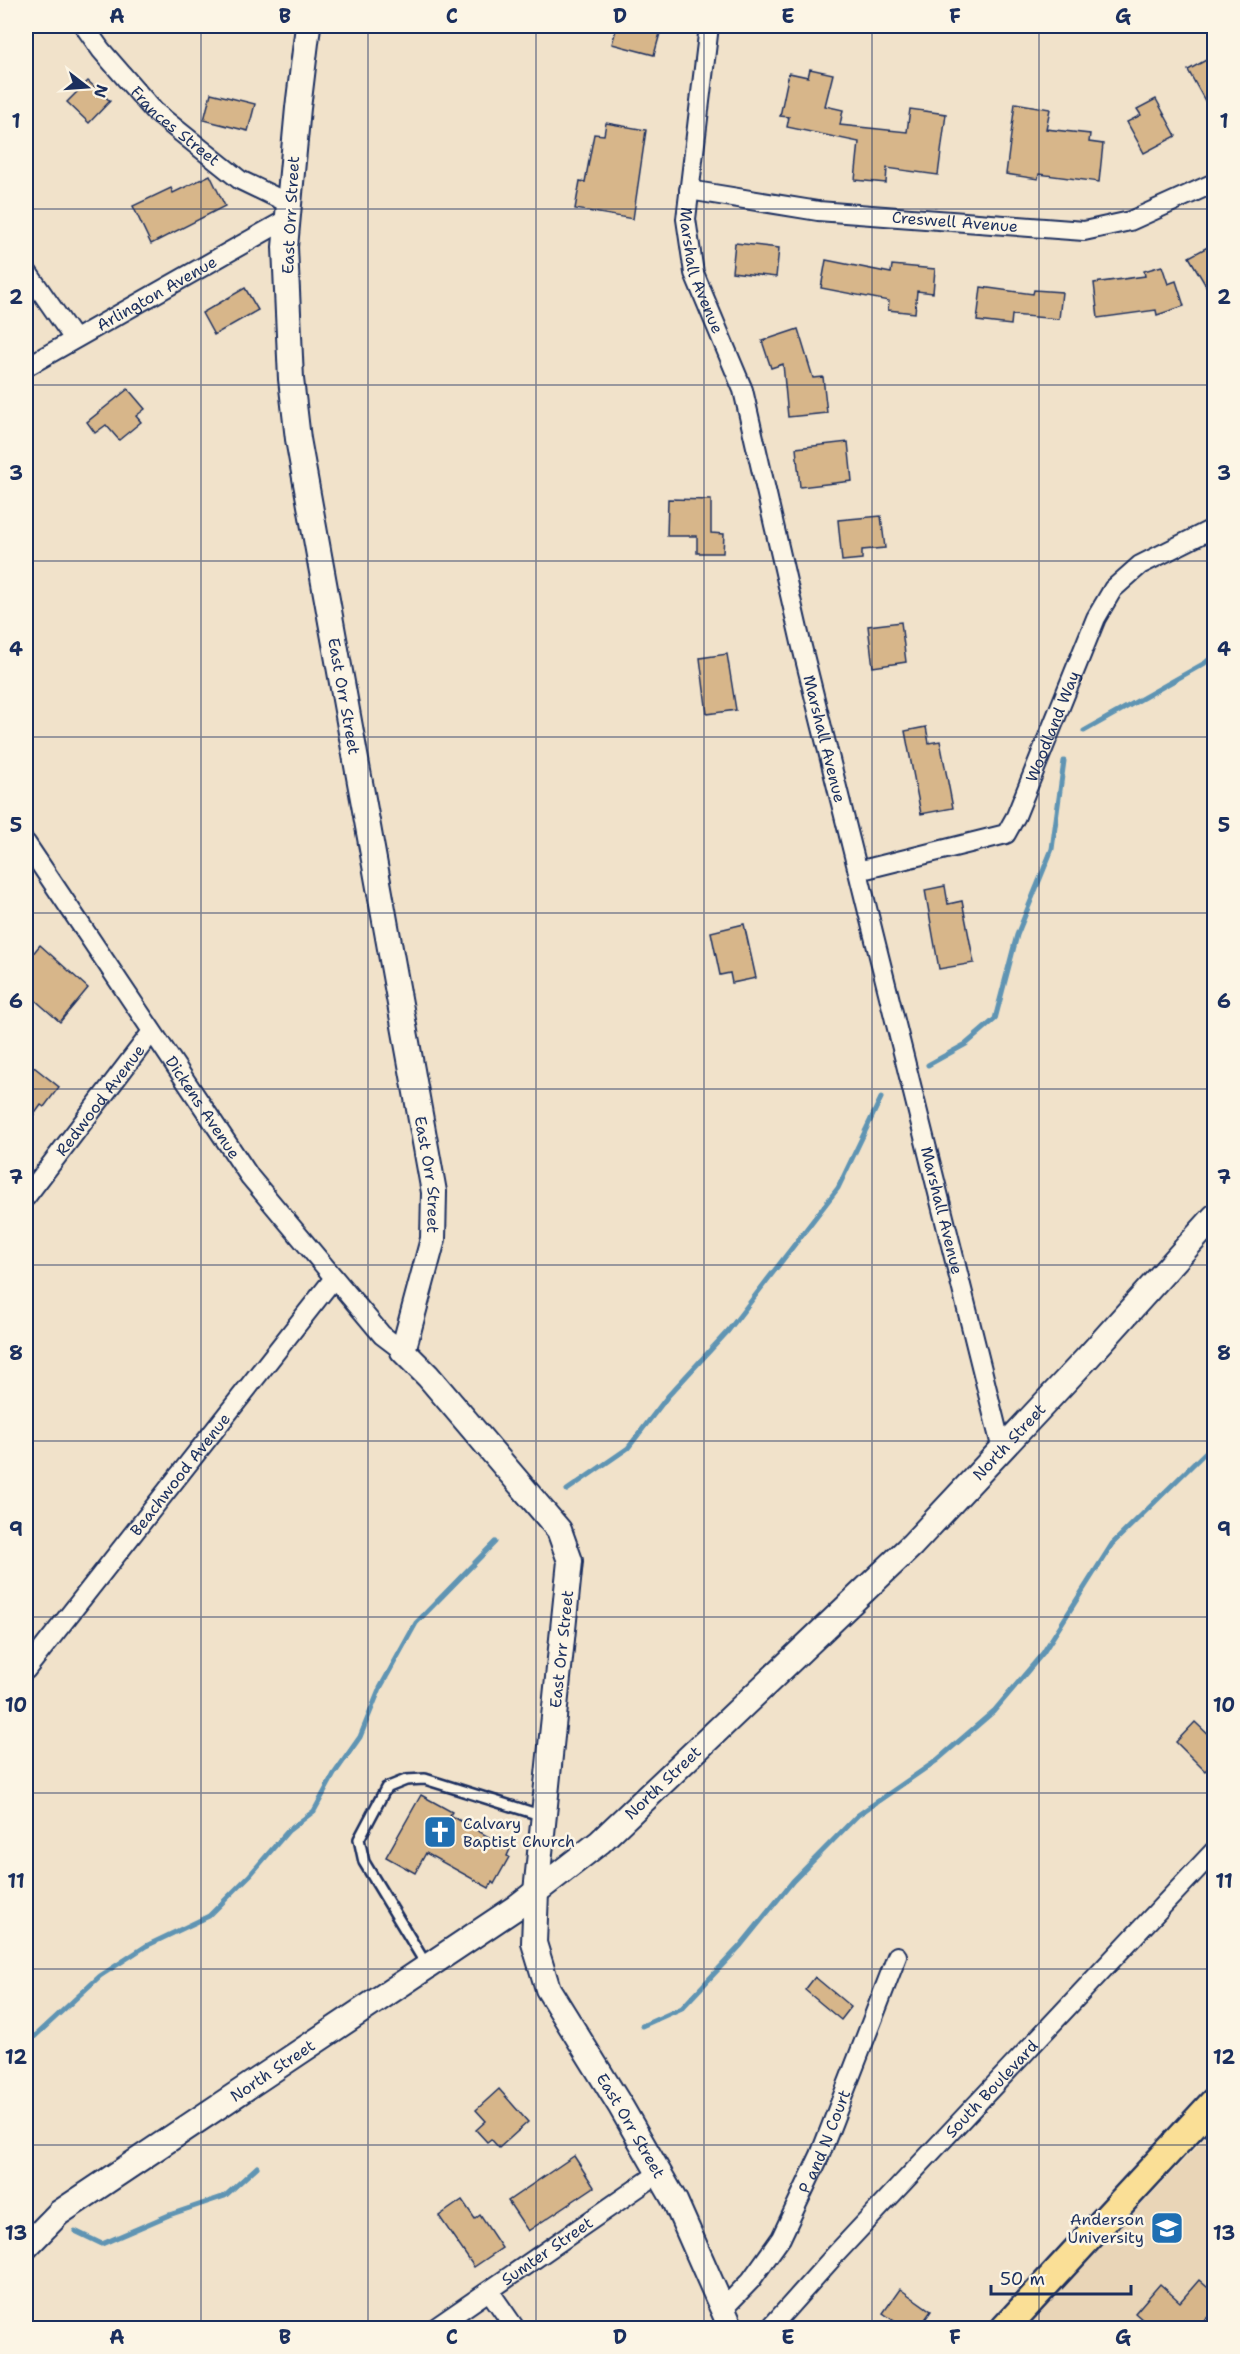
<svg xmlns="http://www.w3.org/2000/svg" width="1240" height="2354" viewBox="0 0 1240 2354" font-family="'Shantell Sans',sans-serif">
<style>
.built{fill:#e9d5b7}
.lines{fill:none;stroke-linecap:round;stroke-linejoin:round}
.stream{stroke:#5e94b3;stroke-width:5}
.building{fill:#d7b68a;stroke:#1b2f5e;stroke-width:1.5}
.lane-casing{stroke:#1b2f5e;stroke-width:14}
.street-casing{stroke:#1b2f5e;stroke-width:22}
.secondary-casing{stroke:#1b2f5e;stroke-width:28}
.primary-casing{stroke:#1b2f5e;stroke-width:32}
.lane{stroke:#fcf5e5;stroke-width:9}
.street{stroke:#fcf5e5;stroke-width:18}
.secondary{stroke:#fcf5e5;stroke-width:24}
.primary{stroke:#fadf96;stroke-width:27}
.grid{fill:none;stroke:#1b2f5e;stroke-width:1.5;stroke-opacity:0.55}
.labels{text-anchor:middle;stroke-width:5;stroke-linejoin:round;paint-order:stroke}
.street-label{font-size:16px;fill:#1b2f5e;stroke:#fcf5e5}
.poi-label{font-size:16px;fill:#1b2f5e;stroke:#fcf5e5;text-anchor:start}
.neatline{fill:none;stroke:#1b2f5e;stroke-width:2}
.grid-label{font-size:20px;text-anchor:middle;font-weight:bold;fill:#1b2f5e}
</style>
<rect width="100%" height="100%" fill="#f1e2ca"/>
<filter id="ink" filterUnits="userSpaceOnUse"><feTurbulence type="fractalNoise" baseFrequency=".0167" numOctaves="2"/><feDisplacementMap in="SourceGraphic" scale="12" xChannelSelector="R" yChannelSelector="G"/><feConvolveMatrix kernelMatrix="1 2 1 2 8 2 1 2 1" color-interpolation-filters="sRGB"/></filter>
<g filter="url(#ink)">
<!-- built -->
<polygon class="built" points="1214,2128 1214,2328 1025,2328"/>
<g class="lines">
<!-- stream -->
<g class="stream">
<polyline points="1084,731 1205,663 1214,655"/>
<polyline points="928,1065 966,1044 995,1019 1017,935 1052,849 1064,761"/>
<polyline points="567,1490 628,1448 668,1396 728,1331 838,1188 881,1098"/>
<polyline points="642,2026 682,2008 741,1945 793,1881 858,1815 936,1761 994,1711 1043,1653 1112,1544 1214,1444"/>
<polyline points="26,2043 32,2039 100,1976 146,1946 209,1916 250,1875 288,1831 314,1811 334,1774 360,1737 380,1688 416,1623 495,1542"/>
<polyline points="75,2231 102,2244 169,2215 225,2196 257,2167"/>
</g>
</g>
<!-- building -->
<g class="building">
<polygon points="617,26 662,26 654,55 612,44"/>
<polygon points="1215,55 1215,119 1188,70"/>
<polygon points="810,69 833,74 825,106 843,110 840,125 907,132 910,109 946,114 938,175 887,168 886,183 855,180 859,142 787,127 789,117 780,116 789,73 808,77"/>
<polygon points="88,81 110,101 89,123 67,102"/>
<polygon points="211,93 255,104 248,131 204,120"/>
<polygon points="1156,99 1176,136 1144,153 1127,122 1141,115 1137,109"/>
<polygon points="1015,103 1050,109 1046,129 1090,134 1089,142 1103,144 1099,182 1039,174 1038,179 1006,174"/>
<polygon points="606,123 646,130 633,219 575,209 580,181 585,182 594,134 604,135"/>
<polygon points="210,175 225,206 151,244 133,206 171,188 173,193"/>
<polygon points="735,243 779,248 776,277 732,272"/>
<polygon points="1215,243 1215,301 1189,257"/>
<polygon points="826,260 891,273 892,265 935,269 933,293 917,291 915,313 888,310 889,301 821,288"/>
<polygon points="1162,266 1168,284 1176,281 1184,306 1157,315 1156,310 1098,318 1094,283 1145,276 1144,271"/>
<polygon points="981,287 1033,294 1034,290 1062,292 1059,319 1012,315 1011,325 977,321"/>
<polygon points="245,288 258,310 214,335 202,313"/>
<polygon points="798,329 813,378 823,377 827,413 788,417 783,364 771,368 762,341"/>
<polygon points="128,389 145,409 136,416 141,422 119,440 106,425 95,433 87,422"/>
<polygon points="848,442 852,481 800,487 796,448"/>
<polygon points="668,499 711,500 711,533 724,534 723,553 697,553 697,536 667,536"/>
<polygon points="881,516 885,548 862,550 862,559 842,561 838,520"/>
<polygon points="901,622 906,662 873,667 868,626"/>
<polygon points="727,654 736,710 707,714 700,658"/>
<polygon points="926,727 929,743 940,741 953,808 921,814 905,731"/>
<polygon points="945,886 948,904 962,901 974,963 939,969 925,890"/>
<polygon points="744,924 756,978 732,983 730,973 720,975 711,932"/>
<polygon points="40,945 88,988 60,1022 26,992 26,962"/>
<polygon points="34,1067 59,1087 44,1107 41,1105 26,1126 26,1079"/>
<polygon points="1195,1722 1215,1741 1215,1761 1205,1771 1176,1742"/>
<polygon points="421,1795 452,1812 450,1815 510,1849 507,1856 509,1857 494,1884 492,1882 489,1888 426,1853 415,1873 386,1857"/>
<polygon points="815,1977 851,2007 841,2020 805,1990"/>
<polygon points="499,2089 528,2122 499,2148 491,2139 487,2142 476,2130 486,2121 476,2110"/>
<polygon points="574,2156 594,2187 528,2231 508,2201"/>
<polygon points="462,2200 475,2219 480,2215 502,2248 474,2267 439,2216"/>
<polygon points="1199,2280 1215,2294 1215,2309 1198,2328 1152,2328 1135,2313 1160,2284 1180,2302"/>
<polygon points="900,2289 931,2311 919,2328 904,2328 883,2313"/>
</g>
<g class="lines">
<!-- lane casing -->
<g class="lane-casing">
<polyline id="lane" points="427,1966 364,1862 359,1839 386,1788 406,1780 425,1779 543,1816"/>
</g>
<!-- street casing -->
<g class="street-casing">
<g id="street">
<path id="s1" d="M84 26 101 50 154 111 240 180 288 203"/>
<path id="s2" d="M709 26 686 219 694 273 743 390 802 647 1002 1450"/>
<path id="s3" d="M689 190 818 211 1084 231 1130 221 1214 183"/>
<polyline points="26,270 74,339"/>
<path id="s4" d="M26 367 287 219"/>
<path id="s5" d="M26 843 250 1177 382 1335 403 1351"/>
<path id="s6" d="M858 871 1006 834 1016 816 1096 618 1113 589 1140 565 1214 528"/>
<path id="s7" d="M26 1197 151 1033"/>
<path id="s8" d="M26 1670 334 1278"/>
<polyline points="490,2292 515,2328"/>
<path id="s9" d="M723 2309 751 2280 781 2238 820 2155 897 1956"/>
<path id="s10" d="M435 2328 659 2173"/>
<path id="s11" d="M770 2328 835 2255 1214 1851"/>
</g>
</g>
<!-- secondary casing -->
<g class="secondary-casing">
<g id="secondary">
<path id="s12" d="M308 26 298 108 285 247 291 379 298 439 434 1192 433 1239 403 1351 428 1376 559 1530 570 1561 536 1892 534 1943 548 1989 621 2107 675 2201 731 2328"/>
<path id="s13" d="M26 2247 59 2213 515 1908 600 1842 912 1545 1088 1357 1214 1217"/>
</g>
</g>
<!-- primary casing -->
<g class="primary-casing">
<polyline id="primary" points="1005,2328 1214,2102"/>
</g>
<!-- lane -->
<use href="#lane" class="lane"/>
<!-- street -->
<use href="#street" class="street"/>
<!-- secondary -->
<use href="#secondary" class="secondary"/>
<!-- primary -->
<use href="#primary" class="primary"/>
</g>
</g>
<!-- grid -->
<path class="grid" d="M201 26V2328M368 26V2328M536 26V2328M704 26V2328M872 26V2328M1039 26V2328M26 209H1214M26 385H1214M26 561H1214M26 737H1214M26 913H1214M26 1089H1214M26 1265H1214M26 1441H1214M26 1617H1214M26 1793H1214M26 1969H1214M26 2145H1214"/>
<!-- icons -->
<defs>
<g id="church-square" transform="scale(1.725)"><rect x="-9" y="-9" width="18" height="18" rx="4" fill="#1f6fb2" stroke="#fcf5e5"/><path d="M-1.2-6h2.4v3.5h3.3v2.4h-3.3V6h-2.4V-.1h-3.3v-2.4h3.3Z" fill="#fff"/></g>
<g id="university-square" transform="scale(1.725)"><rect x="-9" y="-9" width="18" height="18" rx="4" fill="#1f6fb2" stroke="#fcf5e5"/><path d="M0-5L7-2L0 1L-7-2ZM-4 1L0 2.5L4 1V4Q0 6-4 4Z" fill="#fff"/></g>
</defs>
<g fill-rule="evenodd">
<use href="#church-square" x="440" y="1832"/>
<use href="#university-square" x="1167" y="2228"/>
</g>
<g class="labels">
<!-- street labels -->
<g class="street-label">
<text dy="6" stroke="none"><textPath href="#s1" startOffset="136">Frances Street</textPath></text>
<text transform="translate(290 215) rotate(-87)" y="6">East Orr Street</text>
<text dy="6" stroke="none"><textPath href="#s3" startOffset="268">Creswell Avenue</textPath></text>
<text dy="6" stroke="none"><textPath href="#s2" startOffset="248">Marshall Avenue</textPath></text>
<text dy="6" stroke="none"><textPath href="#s4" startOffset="150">Arlington Avenue</textPath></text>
<text dy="6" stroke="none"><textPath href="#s12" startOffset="676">East Orr Street</textPath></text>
<text dy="6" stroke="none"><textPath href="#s6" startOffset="270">Woodland Way</textPath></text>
<text dy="6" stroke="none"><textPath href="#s2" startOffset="734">Marshall Avenue</textPath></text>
<text dy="6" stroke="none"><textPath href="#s7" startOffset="122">Redwood Avenue</textPath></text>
<text dy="6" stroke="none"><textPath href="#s5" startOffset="318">Dickens Avenue</textPath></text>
<text dy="6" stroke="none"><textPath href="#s12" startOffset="1162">East Orr Street</textPath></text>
<text dy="6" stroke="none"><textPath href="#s2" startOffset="1220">Marshall Avenue</textPath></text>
<text dy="6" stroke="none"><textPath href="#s13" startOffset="1276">North Street</textPath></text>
<text dy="6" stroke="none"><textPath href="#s8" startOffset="249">Beachwood Avenue</textPath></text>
<text transform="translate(561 1649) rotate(-84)" y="6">East Orr Street</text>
<text dy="6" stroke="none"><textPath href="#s13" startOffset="790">North Street</textPath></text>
<text dy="6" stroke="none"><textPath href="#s13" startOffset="304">North Street</textPath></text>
<text dy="6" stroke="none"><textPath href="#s11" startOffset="326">South Boulevard</textPath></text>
<text dy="6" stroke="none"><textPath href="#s12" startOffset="2205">East Orr Street</textPath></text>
<text dy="6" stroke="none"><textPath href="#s9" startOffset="198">P and N Court</textPath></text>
<text dy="6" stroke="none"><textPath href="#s10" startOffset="136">Sumter Street</textPath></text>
</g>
<!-- poi labels -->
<g class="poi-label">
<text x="463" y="1829">Calvary<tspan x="463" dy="18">Baptist Church</tspan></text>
<text x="1144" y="2225" text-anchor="end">Anderson<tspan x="1144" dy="18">University</tspan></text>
</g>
</g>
<!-- margin -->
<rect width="1240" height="2354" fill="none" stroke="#fcf5e5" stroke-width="66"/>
<!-- north arrow -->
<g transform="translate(87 87) rotate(107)" stroke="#fcf5e5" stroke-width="4.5" paint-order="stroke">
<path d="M0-4.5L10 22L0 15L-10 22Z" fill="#1b2f5e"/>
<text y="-9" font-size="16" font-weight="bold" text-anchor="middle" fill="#1b2f5e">N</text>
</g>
<!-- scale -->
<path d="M991 2285v9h140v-9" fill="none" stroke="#1b2f5e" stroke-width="3"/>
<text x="1000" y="2285" font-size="18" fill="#1b2f5e" stroke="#fcf5e5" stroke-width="4.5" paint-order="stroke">50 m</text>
<rect x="33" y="33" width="1174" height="2288" class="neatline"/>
<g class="grid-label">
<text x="117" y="23">A</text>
<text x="285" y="23">B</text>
<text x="452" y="23">C</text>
<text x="620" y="23">D</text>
<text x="788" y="23">E</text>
<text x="955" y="23">F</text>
<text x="1123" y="23">G</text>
<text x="16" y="128">1</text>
<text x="1224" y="128">1</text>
<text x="16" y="304">2</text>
<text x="1224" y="304">2</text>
<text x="16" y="480">3</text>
<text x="1224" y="480">3</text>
<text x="16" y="656">4</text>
<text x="1224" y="656">4</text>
<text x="16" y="832">5</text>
<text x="1224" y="832">5</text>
<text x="16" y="1008">6</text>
<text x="1224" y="1008">6</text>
<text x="16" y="1184">7</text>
<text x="1224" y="1184">7</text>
<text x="16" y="1360">8</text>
<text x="1224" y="1360">8</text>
<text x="16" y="1536">9</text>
<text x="1224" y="1536">9</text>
<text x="16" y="1712">10</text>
<text x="1224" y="1712">10</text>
<text x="16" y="1888">11</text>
<text x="1224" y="1888">11</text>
<text x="16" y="2064">12</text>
<text x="1224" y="2064">12</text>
<text x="16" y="2240">13</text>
<text x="1224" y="2240">13</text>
<text x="117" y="2344">A</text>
<text x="285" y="2344">B</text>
<text x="452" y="2344">C</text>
<text x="620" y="2344">D</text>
<text x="788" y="2344">E</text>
<text x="955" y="2344">F</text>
<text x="1123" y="2344">G</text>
</g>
</svg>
